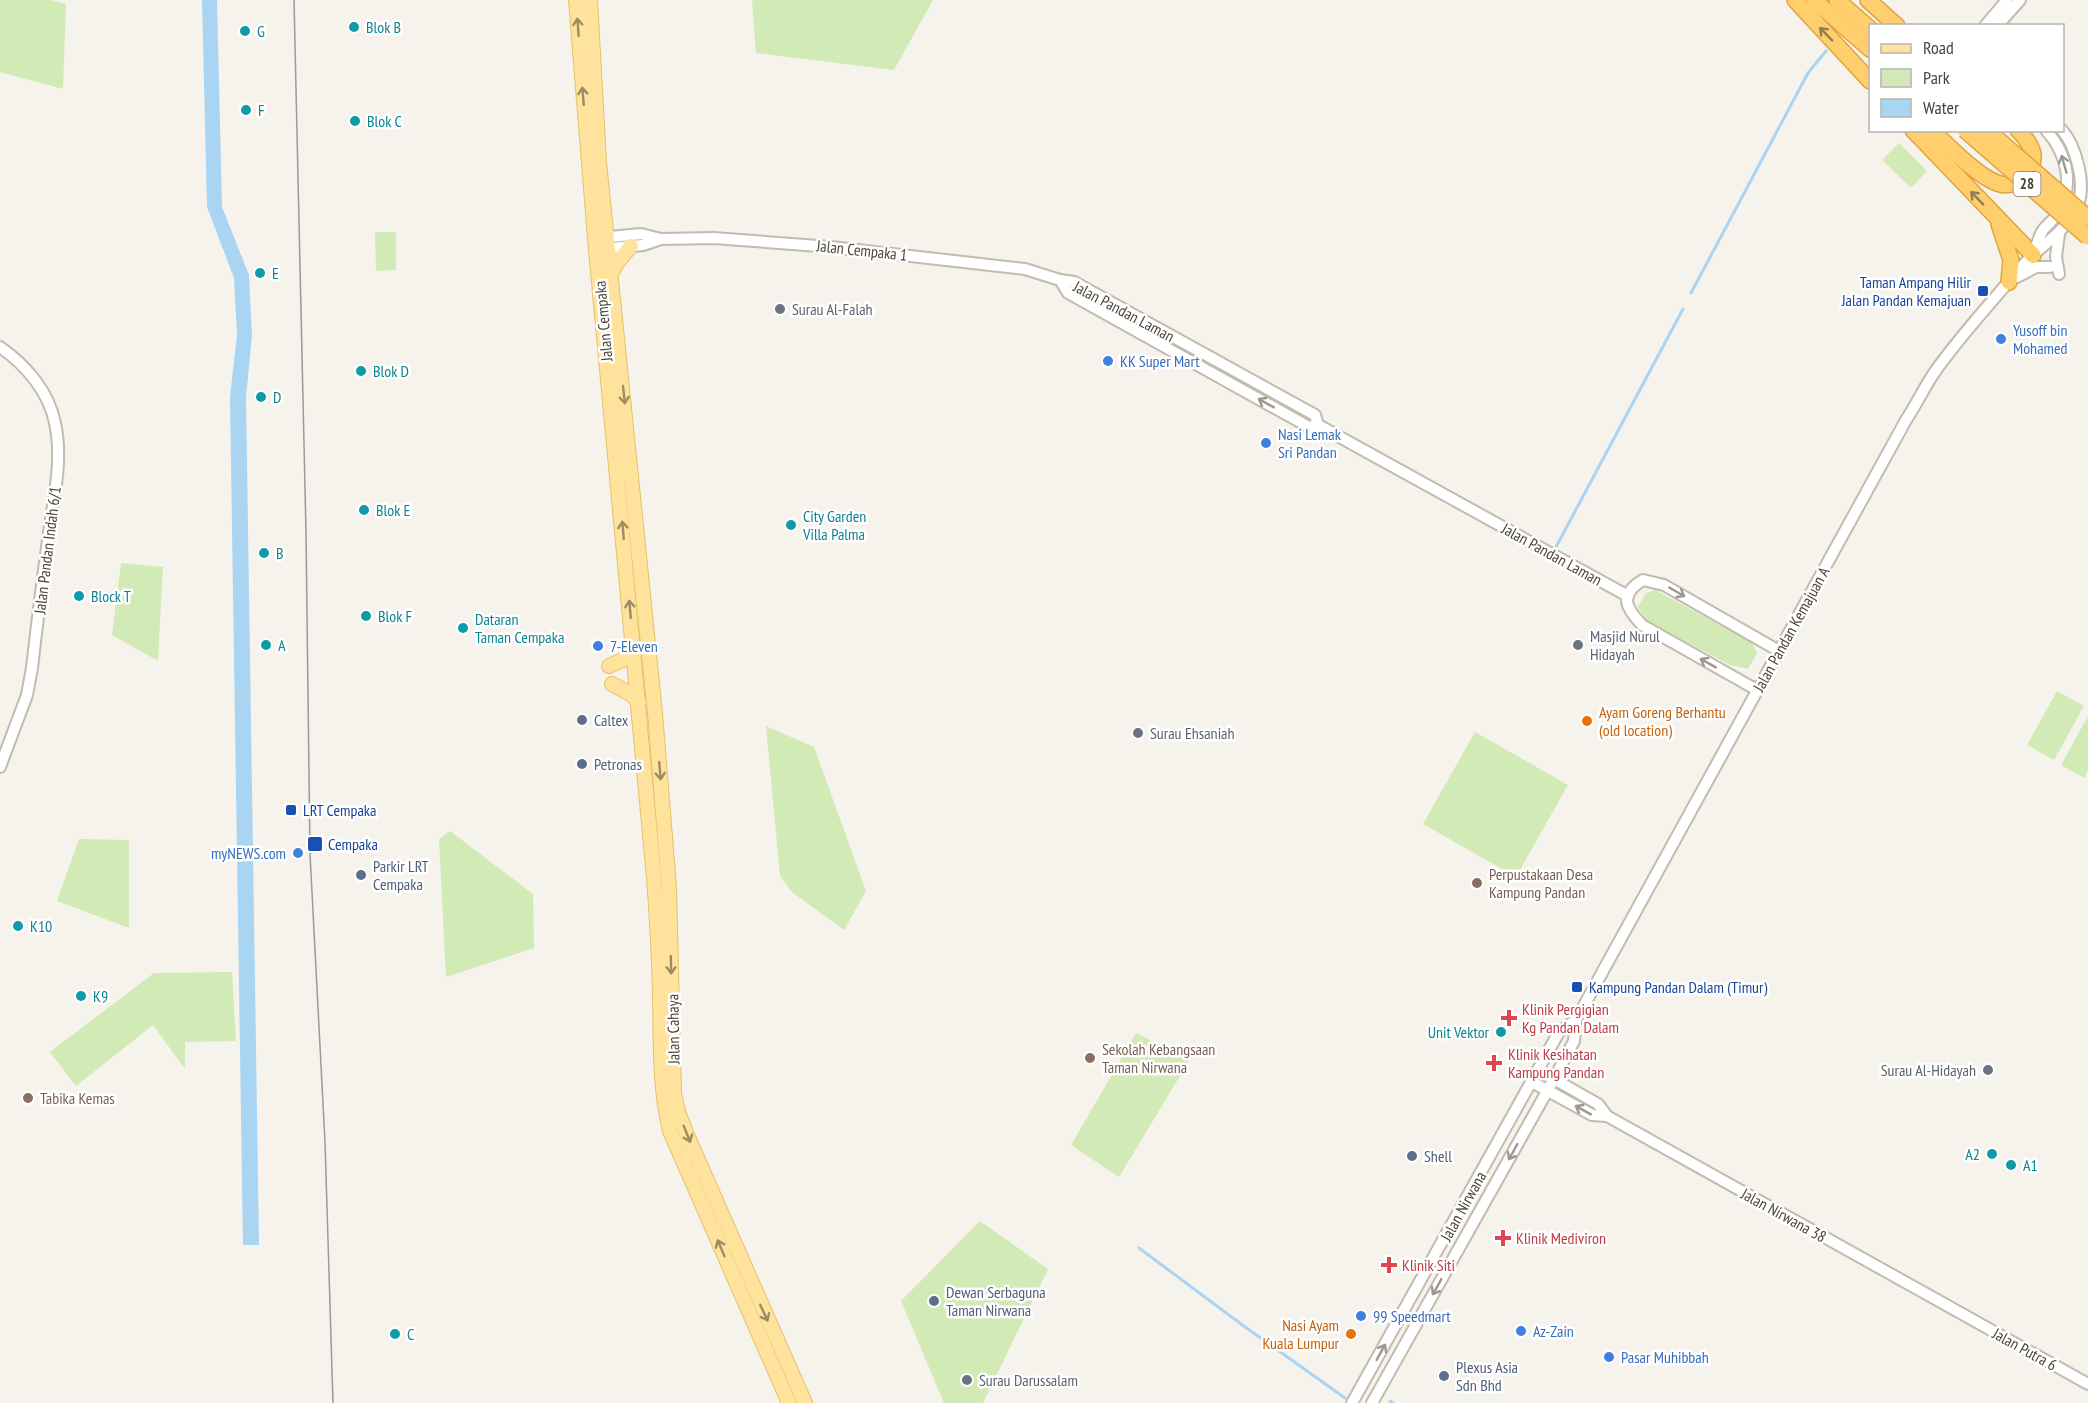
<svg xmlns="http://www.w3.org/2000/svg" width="2088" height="1403" viewBox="0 0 2088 1403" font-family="'PT Sans Narrow',sans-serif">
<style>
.green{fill:#d2eab5}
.water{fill:#a9d4f2}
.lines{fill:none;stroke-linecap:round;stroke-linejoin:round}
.stream{stroke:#a9d4f2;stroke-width:3}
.minor-casing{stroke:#c2bbae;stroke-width:14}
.major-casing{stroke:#e6c16a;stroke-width:16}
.highway-casing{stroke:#e0a43c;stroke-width:18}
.minor{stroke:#fff;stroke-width:10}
.major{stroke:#ffe39c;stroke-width:14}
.highway{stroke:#ffcf6e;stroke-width:15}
.tram{stroke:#9a9a9a;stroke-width:1.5}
.highway-bridge-casing{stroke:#e0a43c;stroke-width:18;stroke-linecap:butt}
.highway-bridge{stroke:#ffcf6e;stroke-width:15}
.oneway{stroke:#9c8c66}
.oneway2{stroke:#937c4e}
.oneway3{stroke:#9c9892}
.culture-dot{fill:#0f9aa8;stroke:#fff;stroke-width:2}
.transit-dot{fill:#1a4fb4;stroke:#fff;stroke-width:2}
.worship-dot{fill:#6b7280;stroke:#fff;stroke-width:2}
.shop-dot{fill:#3f7fe0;stroke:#fff;stroke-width:2}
.service-dot{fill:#5c6f8a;stroke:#fff;stroke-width:2}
.food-dot{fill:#e8710a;stroke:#fff;stroke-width:2}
.education-dot{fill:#8d6e63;stroke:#fff;stroke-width:2}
.health-dot{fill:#e0444e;stroke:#fff;stroke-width:2}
.labels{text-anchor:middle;stroke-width:5;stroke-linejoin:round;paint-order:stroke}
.shield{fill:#fff;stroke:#817c74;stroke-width:1.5}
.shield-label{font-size:15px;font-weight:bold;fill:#4b4439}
.culture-label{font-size:16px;fill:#0d838f;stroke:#fff;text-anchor:start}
.street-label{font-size:16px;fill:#4b4439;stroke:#fff}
.transit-label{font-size:16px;fill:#164399;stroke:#fff;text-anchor:start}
.worship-label{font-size:16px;fill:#5b616d;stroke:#fff;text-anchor:start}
.shop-label{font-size:16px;fill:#366cbe;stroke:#fff;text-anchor:start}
.food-label{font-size:16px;fill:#c56008;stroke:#fff;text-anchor:start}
.service-label{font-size:16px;fill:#4e5e75;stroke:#fff;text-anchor:start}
.education-label{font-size:16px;fill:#785e54;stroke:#fff;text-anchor:start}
.health-label{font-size:16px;fill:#be3a42;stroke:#fff;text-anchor:start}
</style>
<rect width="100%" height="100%" fill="#f6f3ec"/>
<!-- green -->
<g class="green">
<polygon points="0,0 50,0 66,4 63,89 0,72"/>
<polygon points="752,0 933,0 894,70 756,53"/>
<polygon points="1899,143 1927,171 1911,188 1882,160"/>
<polygon points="375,232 396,232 396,270 376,271"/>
<polygon points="121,563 163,567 158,661 112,635"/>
<polygon points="1655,590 1751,642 1757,653 1748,669 1730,665 1647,621 1638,607 1646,593"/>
<polygon points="2057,691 2084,706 2054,760 2027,745"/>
<polygon points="2088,716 2088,770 2084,778 2061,765"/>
<polygon points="766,726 814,747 866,891 844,930 792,892 780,876"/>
<polygon points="1475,732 1568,785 1516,877 1423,824"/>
<polygon points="450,831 533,894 534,948 446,977 439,839"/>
<polygon points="79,839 129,840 129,928 57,901"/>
<polygon points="232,972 236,1041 185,1042 185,1069 153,1025 76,1086 50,1052 154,973"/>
<polygon points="1136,1033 1189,1061 1119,1177 1071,1145"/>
<polygon points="980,1221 1048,1269 983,1403 944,1403 901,1301"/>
</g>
<!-- water -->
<polygon class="water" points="202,0 217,0 222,207 249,275 252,336 246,397 259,1245 243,1245 230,397 237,335 234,278 207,207"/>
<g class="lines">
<!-- stream -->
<g class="stream">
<polyline points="1691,293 1808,73 1826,51"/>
<polyline points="1556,547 1683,309"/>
<polyline points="1139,1248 1241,1324 1345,1398"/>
<polyline points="1390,1401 1393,1403"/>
</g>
<!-- minor casing -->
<g class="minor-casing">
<g id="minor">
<polyline points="1985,26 2007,0"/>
<polyline points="1997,26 2020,0"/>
<polyline points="2059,234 2056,257 2059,274"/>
<polyline points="600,238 641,234 661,239 714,238 831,247 1025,269 1060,280 1074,282 1315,415 1318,425"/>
<polyline points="603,249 643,245 661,239"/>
<path d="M2034 252C2037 245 2039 236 2043 230 2047 225 2052 221 2056 216 2075 187 2068 155 2046 130"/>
<polyline points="2017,277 2036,267 2050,267"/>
<polyline points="1060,280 1068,293 1309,427 1318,425 1628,596"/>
<path d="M0 347C26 365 49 392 55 423 63 459 54 496 49 532 43 577 37 623 32 668L27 695 0 767"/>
<path d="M1757 690 1642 625C1626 608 1618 595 1643 580L1664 585 1779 651"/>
<polyline points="1538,1070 1598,1104 1607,1116 2088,1384"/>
<polyline points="1532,1082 1592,1115 1607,1116"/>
<polyline points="1352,1403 1559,1032 1576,1020"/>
<path d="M1372 1403 1554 1079 1574 1041 1576 1020 1906 420C1916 405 1924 388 1934 373 1959 337 1995 298 2024 264 2043 243 2068 231 2078 204 2086 184 2076 146 2062 130"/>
</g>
</g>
<!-- major casing -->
<g class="major-casing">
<g id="major">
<path d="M576 0 596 250 654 878C657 917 659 955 660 994 661 1040 659 1086 670 1131L789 1403"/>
<polyline points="590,0 599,162 655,713 669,887 674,1093 678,1112 687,1135 805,1403"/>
<polyline points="611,274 617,263 631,246"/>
<polyline points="609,666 627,658 632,643"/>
<polyline points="612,684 632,695 639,702"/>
</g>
</g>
<!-- highway casing -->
<g class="highway-casing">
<g id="highway">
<polyline points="1795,0 1870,81"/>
<polyline points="1814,0 1870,49"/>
<polyline points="1837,0 1870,29"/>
<polyline points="1868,0 1897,26"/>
<polyline points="1913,130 2033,255"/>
<path d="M1931 130C1948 145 1977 176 1997 183 2015 190 2035 174 2033 154 2031 144 2025 137 2018 130"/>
<polyline points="1999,224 2011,260 2009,282"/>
</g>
</g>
<!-- minor -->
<use href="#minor" class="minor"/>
<!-- major -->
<use href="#major" class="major"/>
<!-- highway -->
<use href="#highway" class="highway"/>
<!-- tram -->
<polyline class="tram" points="294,0 306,532 310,854 325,1142 333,1403"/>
<!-- highway-bridge casing -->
<g class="highway-bridge-casing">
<g id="highway-bridge">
<polyline points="1965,130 2088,237"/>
<polyline points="1987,130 2088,218"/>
</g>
</g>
<!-- highway-bridge -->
<use href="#highway-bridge" class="highway-bridge"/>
</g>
<!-- one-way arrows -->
<defs><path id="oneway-shaft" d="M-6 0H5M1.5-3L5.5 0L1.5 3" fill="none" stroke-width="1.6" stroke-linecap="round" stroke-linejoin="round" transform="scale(1.5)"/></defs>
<g class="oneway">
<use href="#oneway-shaft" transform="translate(578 27) rotate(-94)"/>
<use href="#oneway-shaft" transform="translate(583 96) rotate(-95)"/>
<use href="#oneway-shaft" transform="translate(624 395) rotate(84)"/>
<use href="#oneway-shaft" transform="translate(623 530) rotate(-95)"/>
<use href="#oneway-shaft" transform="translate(630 609) rotate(-95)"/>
<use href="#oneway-shaft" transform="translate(660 771) rotate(85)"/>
<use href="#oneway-shaft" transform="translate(671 965) rotate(89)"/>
<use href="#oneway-shaft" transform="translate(687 1134) rotate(68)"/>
<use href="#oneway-shaft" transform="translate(721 1248) rotate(-113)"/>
<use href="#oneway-shaft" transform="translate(764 1313) rotate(65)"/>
</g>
<g class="oneway2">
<use href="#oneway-shaft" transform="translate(1826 34) rotate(-134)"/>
<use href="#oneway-shaft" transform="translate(1977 198) rotate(-134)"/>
</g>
<g class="oneway3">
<use href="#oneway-shaft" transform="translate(2064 164) rotate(-106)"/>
<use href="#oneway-shaft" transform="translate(1266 403) rotate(-151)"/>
<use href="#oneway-shaft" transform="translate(1677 592) rotate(30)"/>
<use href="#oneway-shaft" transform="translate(1708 663) rotate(-151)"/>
<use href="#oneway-shaft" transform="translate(1583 1110) rotate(-151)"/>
<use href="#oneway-shaft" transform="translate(1513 1152) rotate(119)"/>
<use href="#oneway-shaft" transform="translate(1437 1287) rotate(119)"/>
<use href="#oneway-shaft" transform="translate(1381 1352) rotate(-61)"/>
</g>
<!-- markers -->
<g class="culture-dot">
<circle cx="354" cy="27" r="6"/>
<circle cx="245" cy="31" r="6"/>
<circle cx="246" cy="110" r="6"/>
<circle cx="355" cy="121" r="6"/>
<circle cx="260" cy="273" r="6"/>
<circle cx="361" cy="371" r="6"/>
<circle cx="261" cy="397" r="6"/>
<circle cx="364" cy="510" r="6"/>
<circle cx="791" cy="525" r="6"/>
<circle cx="264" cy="553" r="6"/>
<circle cx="79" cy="596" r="6"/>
<circle cx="366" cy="616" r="6"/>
<circle cx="463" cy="628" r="6"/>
<circle cx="266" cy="645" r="6"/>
<circle cx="18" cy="926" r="6"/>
<circle cx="81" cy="996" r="6"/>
<circle cx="1501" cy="1032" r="6"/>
<circle cx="1992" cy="1154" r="6"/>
<circle cx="2011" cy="1165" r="6"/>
<circle cx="395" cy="1334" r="6"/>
</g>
<g class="transit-dot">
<rect x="1977" y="285" width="12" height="12" rx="3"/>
<rect x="285" y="804" width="12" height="12" rx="3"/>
<rect x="307" y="836" width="16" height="16" rx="3"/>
<rect x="1571" y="981" width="12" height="12" rx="3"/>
</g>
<g class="worship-dot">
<circle cx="780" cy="309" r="6"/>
<circle cx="1578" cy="645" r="6"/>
<circle cx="1138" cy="733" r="6"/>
<circle cx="1988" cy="1070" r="6"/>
<circle cx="967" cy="1380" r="6"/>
</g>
<g class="shop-dot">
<circle cx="2001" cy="339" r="6"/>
<circle cx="1108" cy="361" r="6"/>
<circle cx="1266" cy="443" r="6"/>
<circle cx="598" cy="646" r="6"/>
<circle cx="298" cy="853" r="6"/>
<circle cx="1361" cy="1316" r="6"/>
<circle cx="1521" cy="1331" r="6"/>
<circle cx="1609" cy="1357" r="6"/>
</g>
<g class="service-dot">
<circle cx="582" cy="720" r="6"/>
<circle cx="582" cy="764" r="6"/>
<circle cx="361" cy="875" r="6"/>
<circle cx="1412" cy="1156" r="6"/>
<circle cx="934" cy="1301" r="6"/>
<circle cx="1444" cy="1376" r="6"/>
</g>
<g class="food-dot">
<circle cx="1587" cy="721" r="6"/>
<circle cx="1351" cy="1334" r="6"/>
</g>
<g class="education-dot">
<circle cx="1477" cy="883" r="6"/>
<circle cx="1090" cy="1058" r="6"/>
<circle cx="28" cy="1098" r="6"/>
</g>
<g class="health-dot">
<path d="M1506 1009h6v6h6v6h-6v6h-6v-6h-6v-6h6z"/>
<path d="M1491 1054h6v6h6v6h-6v6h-6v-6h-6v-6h6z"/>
<path d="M1500 1229h6v6h6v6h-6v6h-6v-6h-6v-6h6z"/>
<path d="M1386 1256h6v6h6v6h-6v6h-6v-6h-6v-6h6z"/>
</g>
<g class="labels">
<!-- shield labels -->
<rect class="shield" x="2013.5" y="172" width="27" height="24" rx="4.5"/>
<g class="shield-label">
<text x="2027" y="189">28</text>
</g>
<!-- culture labels -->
<g class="culture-label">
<text x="366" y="33">Blok B</text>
<text x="257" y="37">G</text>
<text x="258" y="116">F</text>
<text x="367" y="127">Blok C</text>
<text x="272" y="279">E</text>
<text x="373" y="377">Blok D</text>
<text x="273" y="403">D</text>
<text x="376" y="516">Blok E</text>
<text x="803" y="522">City Garden<tspan x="803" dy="18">Villa Palma</tspan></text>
<text x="276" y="559">B</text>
<text x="91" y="602">Block T</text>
<text x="378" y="622">Blok F</text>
<text x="475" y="625">Dataran<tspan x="475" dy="18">Taman Cempaka</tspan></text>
<text x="278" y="651">A</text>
<text x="30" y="932">K10</text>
<text x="93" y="1002">K9</text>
<text x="1489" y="1038" text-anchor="end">Unit Vektor</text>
<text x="1980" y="1160" text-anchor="end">A2</text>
<text x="2023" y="1171">A1</text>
<text x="407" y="1340">C</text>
</g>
<!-- street labels -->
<g class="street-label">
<text transform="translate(862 250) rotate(6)" y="6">Jalan Cempaka 1</text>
<text transform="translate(1124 311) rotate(28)" y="6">Jalan Pandan Laman</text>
<text transform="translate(603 321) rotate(-95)" y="6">Jalan Cempaka</text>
<text transform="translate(47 550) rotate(-83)" y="6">Jalan Pandan Indah 6/1</text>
<text transform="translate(1552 554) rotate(29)" y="6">Jalan Pandan Laman</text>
<text transform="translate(1791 629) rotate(-61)" y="6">Jalan Pandan Kemajuan A</text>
<text transform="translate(673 1029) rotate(-91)" y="6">Jalan Cahaya</text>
<text transform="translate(1463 1206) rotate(-61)" y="6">Jalan Nirwana</text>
<text transform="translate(1784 1215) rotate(29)" y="6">Jalan Nirwana 38</text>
<text transform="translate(2025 1349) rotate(29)" y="6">Jalan Putra 6</text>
</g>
<!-- transit labels -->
<g class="transit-label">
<text x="1971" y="288" text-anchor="end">Taman Ampang Hilir<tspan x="1971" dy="18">Jalan Pandan Kemajuan</tspan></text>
<text x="303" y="816">LRT Cempaka</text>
<text x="328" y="850">Cempaka</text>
<text x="1589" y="993">Kampung Pandan Dalam (Timur)</text>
</g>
<!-- worship labels -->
<g class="worship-label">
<text x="792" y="315">Surau Al-Falah</text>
<text x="1590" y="642">Masjid Nurul<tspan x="1590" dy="18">Hidayah</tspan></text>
<text x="1150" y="739">Surau Ehsaniah</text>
<text x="1976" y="1076" text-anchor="end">Surau Al-Hidayah</text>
<text x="979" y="1386">Surau Darussalam</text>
</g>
<!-- shop labels -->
<g class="shop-label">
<text x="2013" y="336">Yusoff bin<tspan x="2013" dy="18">Mohamed</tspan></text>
<text x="1120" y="367">KK Super Mart</text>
<text x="1278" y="440">Nasi Lemak<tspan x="1278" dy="18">Sri Pandan</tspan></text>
<text x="610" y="652">7-Eleven</text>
<text x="286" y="859" text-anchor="end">myNEWS.com</text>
<text x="1373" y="1322">99 Speedmart</text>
<text x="1533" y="1337">Az-Zain</text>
<text x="1621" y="1363">Pasar Muhibbah</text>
</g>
<!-- food labels -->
<g class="food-label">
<text x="1599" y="718">Ayam Goreng Berhantu<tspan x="1599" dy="18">(old location)</tspan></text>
<text x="1339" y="1331" text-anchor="end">Nasi Ayam<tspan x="1339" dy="18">Kuala Lumpur</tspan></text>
</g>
<!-- service labels -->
<g class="service-label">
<text x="594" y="726">Caltex</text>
<text x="594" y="770">Petronas</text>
<text x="373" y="872">Parkir LRT<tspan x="373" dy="18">Cempaka</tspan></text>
<text x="1424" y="1162">Shell</text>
<text x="946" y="1298">Dewan Serbaguna<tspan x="946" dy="18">Taman Nirwana</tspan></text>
<text x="1456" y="1373">Plexus Asia<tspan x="1456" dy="18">Sdn Bhd</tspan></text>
</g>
<!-- education labels -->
<g class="education-label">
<text x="1489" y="880">Perpustakaan Desa<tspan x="1489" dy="18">Kampung Pandan</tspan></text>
<text x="1102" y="1055">Sekolah Kebangsaan<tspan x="1102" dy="18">Taman Nirwana</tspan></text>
<text x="40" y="1104">Tabika Kemas</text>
</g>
<!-- health labels -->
<g class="health-label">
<text x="1522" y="1015">Klinik Pergigian<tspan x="1522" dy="18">Kg Pandan Dalam</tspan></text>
<text x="1508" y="1060">Klinik Kesihatan<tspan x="1508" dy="18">Kampung Pandan</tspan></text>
<text x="1516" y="1244">Klinik Mediviron</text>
<text x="1402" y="1271">Klinik Siti</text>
</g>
</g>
<!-- legend -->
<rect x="1869" y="24" width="195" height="108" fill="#ffffff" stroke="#b7b4b0" stroke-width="1.5"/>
<rect x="1881" y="44" width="30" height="9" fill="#ffe39c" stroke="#b7b4b0" stroke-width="1.5"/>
<text x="1923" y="54" font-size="18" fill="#4b4439">Road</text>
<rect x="1881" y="69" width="30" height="18" fill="#d2eab5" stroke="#b7b4b0" stroke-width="1.5"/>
<text x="1923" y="84" font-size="18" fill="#4b4439">Park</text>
<rect x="1881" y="99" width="30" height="18" fill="#a9d4f2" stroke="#b7b4b0" stroke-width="1.5"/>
<text x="1923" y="114" font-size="18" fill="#4b4439">Water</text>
</svg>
